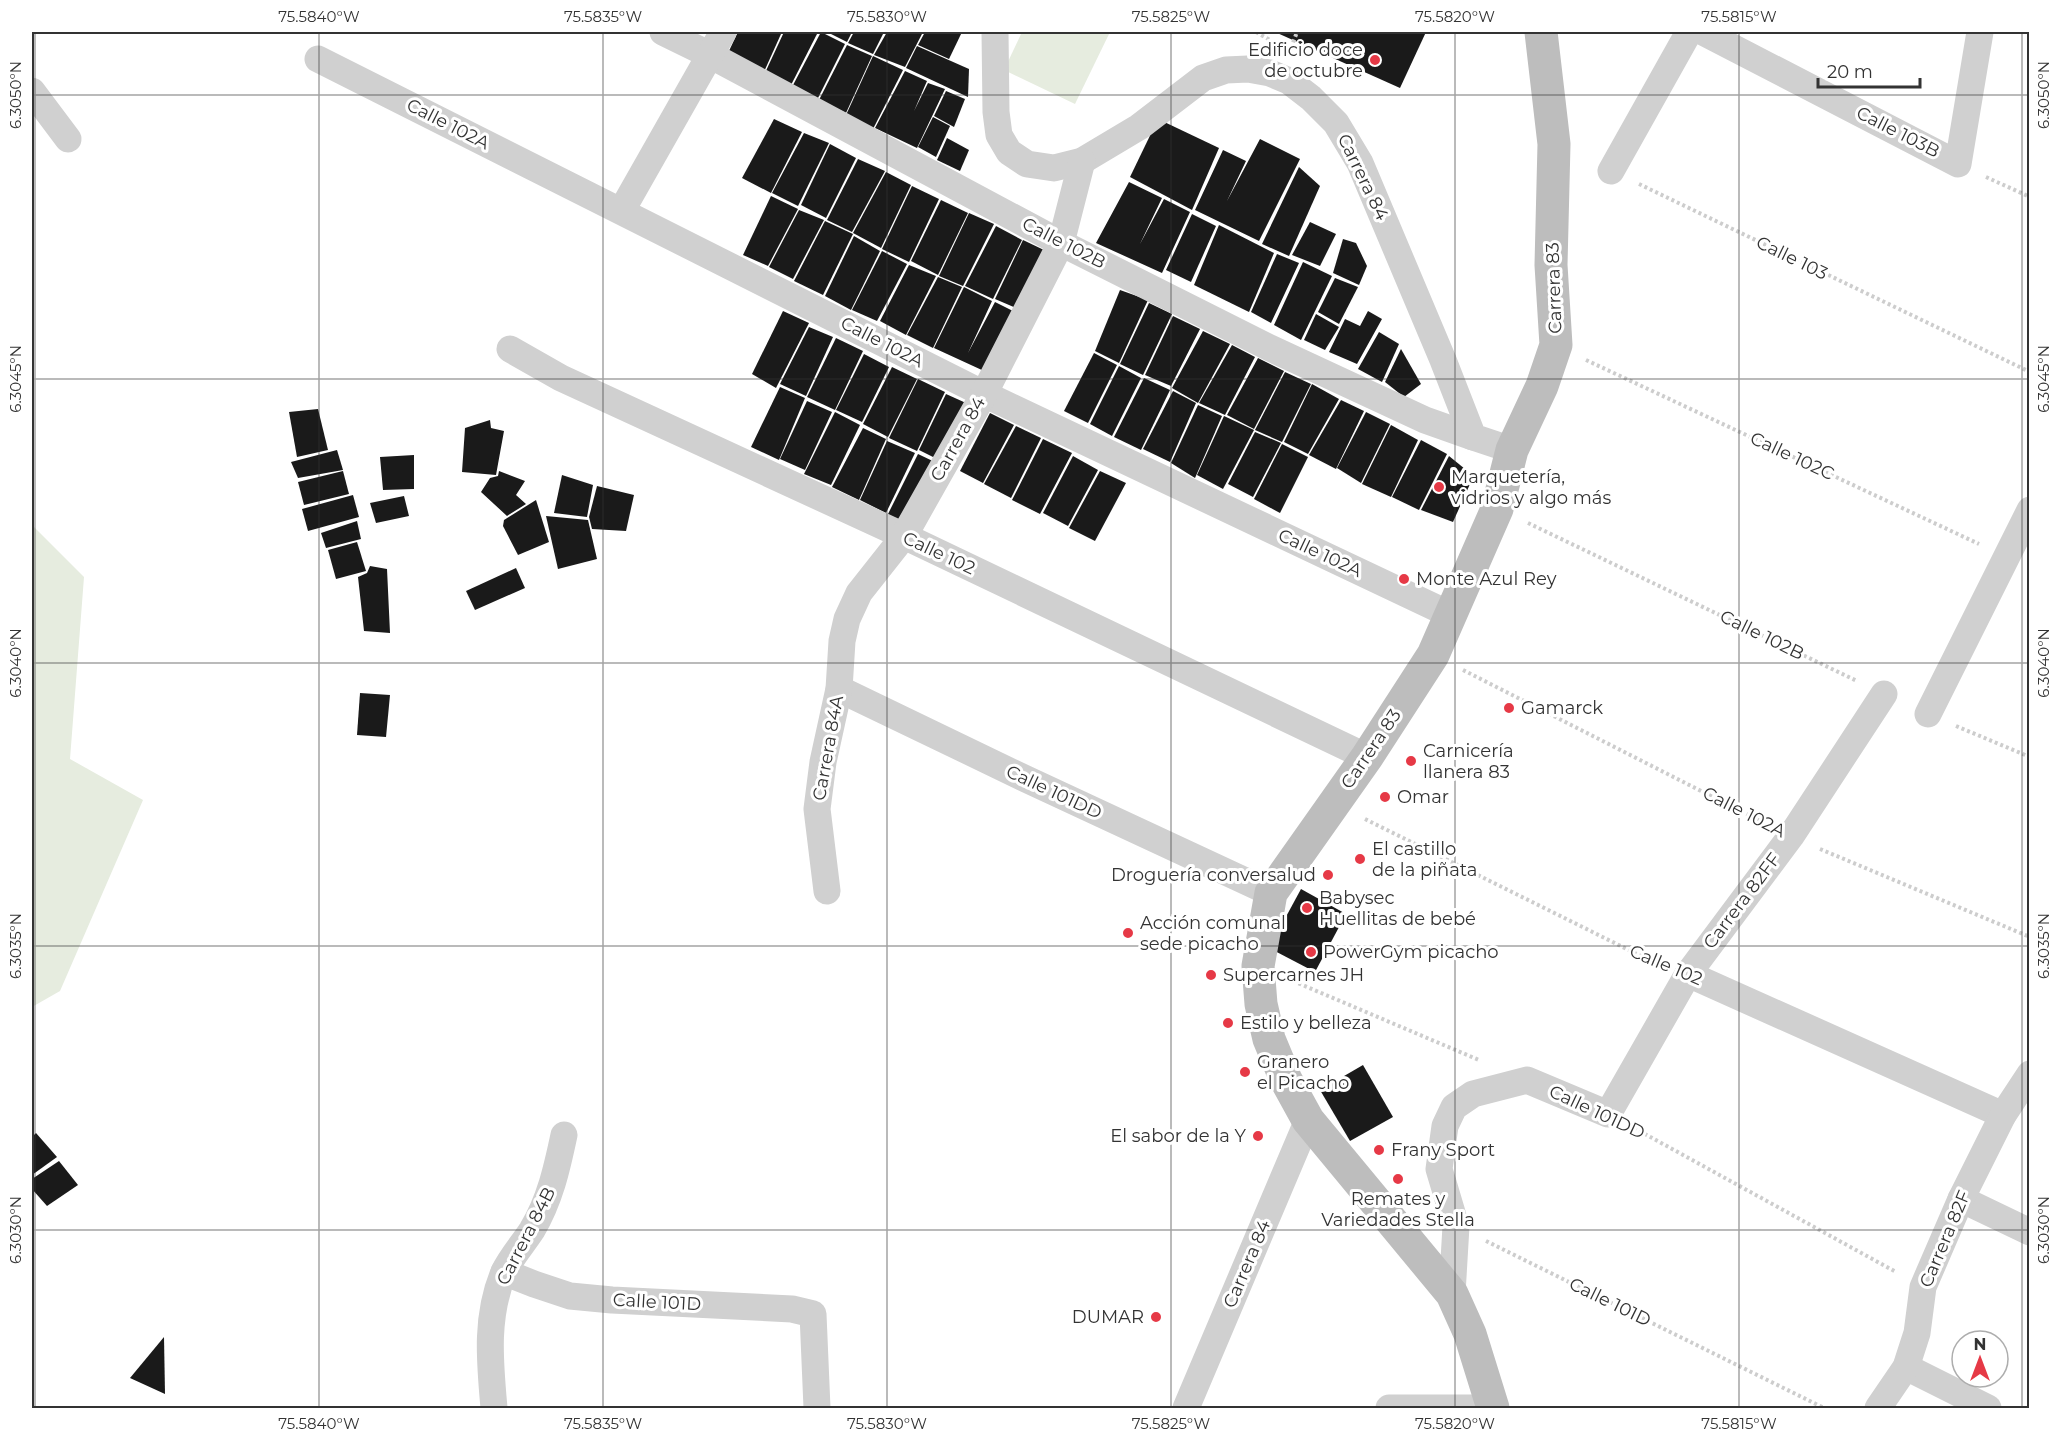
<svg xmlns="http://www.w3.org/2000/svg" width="2061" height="1440" viewBox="0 0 2061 1440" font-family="Montserrat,sans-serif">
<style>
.green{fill:#e6ecdf}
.building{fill:#1a1a1a}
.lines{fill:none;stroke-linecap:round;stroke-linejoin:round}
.path{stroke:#cdcdcd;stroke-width:4;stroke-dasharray:3 3;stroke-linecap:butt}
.street{stroke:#d0d0d0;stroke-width:27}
.secondary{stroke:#bdbdbd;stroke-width:33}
.ticks{fill:none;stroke:#333;stroke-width:1.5;stroke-opacity:0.45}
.poi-dot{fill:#e63946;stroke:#fff;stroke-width:2}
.labels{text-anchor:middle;stroke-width:6;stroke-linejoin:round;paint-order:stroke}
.poi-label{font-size:18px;fill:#333;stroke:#fff;text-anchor:start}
.street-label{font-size:18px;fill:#333;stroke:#fff}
.neatline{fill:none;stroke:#333;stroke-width:2}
.ticks-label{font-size:15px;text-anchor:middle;fill:#333}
</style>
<rect width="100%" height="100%" fill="#fff"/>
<!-- green -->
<g class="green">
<polygon points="1022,32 1110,32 1075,104 1004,70"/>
<polygon points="32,525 84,577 70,759 143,800 60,991 32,1007"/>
</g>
<!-- building -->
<g class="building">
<polygon points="738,32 777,32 781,34 763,74 727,55"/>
<polygon points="784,32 818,32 789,89 764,75"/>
<polygon points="821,32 845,44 817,100 792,87"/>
<polygon points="827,32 852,32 847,42"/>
<polygon points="854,32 884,32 873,54 848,43"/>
<polygon points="887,32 923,32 905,67 874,55"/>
<polygon points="925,32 962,32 949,59 918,45"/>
<polygon points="1275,32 1426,32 1400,88"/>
<polygon points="847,45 872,56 846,113 819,100"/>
<polygon points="917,46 969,69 968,97 906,68"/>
<polygon points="873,56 903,70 873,129 846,115"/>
<polygon points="905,71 927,81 914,111 928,83 945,89 917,148 875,128"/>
<polygon points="946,91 965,99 954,127 934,116"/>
<polygon points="933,117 950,126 936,157 918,147"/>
<polygon points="774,119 802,132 771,193 742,178"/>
<polygon points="1158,119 1219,148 1192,210 1130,177"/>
<polygon points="804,133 829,143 798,206 772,193"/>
<polygon points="947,138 969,150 960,171 937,160"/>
<polygon points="1260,139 1300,159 1259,241 1195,210 1223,150 1246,161 1227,201"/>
<polygon points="830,144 856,158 826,218 801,205"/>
<polygon points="858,159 885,171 852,232 827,220"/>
<polygon points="1299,167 1320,186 1289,256 1262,244"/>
<polygon points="886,172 911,185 881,248 853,233"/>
<polygon points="1129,182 1162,198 1140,244 1164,199 1190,212 1162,273 1096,243"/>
<polygon points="912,186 939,199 909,262 882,249"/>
<polygon points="771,196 798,209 768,266 743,255"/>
<polygon points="941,200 968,213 938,275 911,261"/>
<polygon points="799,210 824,220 793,279 769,267"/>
<polygon points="969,213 994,224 963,286 939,276"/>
<polygon points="1192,214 1216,226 1191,282 1166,270"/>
<polygon points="825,221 853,234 823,295 794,281"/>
<polygon points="1310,222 1336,234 1320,266 1292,255"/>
<polygon points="1219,225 1274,253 1249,312 1194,285"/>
<polygon points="996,226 1022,240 993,299 965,286"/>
<polygon points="854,236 880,251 851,310 825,296"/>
<polygon points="1343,239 1356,243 1367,266 1359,285 1333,273"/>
<polygon points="1023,240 1044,250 1016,308 995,299"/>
<polygon points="882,251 907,264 877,321 852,310"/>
<polygon points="1277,254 1299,263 1271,323 1251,312"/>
<polygon points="1303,262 1332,276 1301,340 1274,325"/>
<polygon points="909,265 936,276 906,335 880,321"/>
<polygon points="938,277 962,287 933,348 907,335"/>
<polygon points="1335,278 1358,287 1339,324 1318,312"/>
<polygon points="964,287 992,301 968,353 995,302 1015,312 984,371 934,348"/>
<polygon points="1120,290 1148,300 1119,363 1095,351"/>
<polygon points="1149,303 1172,314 1143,375 1120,364"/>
<polygon points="783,311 809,323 776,388 752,374"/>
<polygon points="1368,311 1382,319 1357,364 1329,352 1345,319 1360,326"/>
<polygon points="1316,314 1339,327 1325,350 1304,340"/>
<polygon points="1173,316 1200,329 1171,386 1145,375"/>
<polygon points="809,327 833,337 806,396 780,384"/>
<polygon points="1203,331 1230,344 1198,403 1172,388"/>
<polygon points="1379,332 1399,344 1382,382 1358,369"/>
<polygon points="836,338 863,351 835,410 807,397"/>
<polygon points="1232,345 1255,357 1225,415 1199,403"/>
<polygon points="1401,349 1421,384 1404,397 1385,382"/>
<polygon points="1094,353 1117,365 1088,423 1064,411"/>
<polygon points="864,354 889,367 862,422 836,410"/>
<polygon points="1258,358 1284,371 1254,429 1227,415"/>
<polygon points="1119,366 1141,378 1112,436 1090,424"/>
<polygon points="892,367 917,379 888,437 863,424"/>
<polygon points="1285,372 1311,384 1282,442 1255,430"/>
<polygon points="1144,378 1170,390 1141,450 1114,437"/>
<polygon points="918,379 945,392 917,451 889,438"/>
<polygon points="1312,384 1339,399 1308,454 1284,442"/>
<polygon points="780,387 805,398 779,460 751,447"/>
<polygon points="1173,391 1196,403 1170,462 1143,449"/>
<polygon points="946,394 966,403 939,460 919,450"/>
<polygon points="1341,400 1364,411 1336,469 1309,455"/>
<polygon points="807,401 832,412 805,470 780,459"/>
<polygon points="1198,405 1222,416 1195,478 1171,463"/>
<polygon points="318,409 328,450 297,457 289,412"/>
<polygon points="835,412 860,425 831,485 804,474"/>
<polygon points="1366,412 1390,424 1361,483 1337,468"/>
<polygon points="990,413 1014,425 983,483 960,471"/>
<polygon points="1224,416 1254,430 1223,489 1197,475"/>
<polygon points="490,420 491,428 504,431 496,475 462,472 465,428"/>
<polygon points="1391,425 1418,440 1391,497 1362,484"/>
<polygon points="1016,426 1041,438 1011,498 984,484"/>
<polygon points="863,428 886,439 859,500 832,487"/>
<polygon points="1255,432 1281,443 1253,497 1228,484"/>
<polygon points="1043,439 1072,453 1040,514 1012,500"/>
<polygon points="1421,440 1447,454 1419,510 1392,497"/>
<polygon points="887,441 915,453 886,513 860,500"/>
<polygon points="1282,444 1308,457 1280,513 1254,499"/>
<polygon points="337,450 343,470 298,478 291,462"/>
<polygon points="918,454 939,464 907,526 887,516"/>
<polygon points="414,455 414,489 383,490 380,457"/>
<polygon points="1073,456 1098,470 1068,526 1043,513"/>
<polygon points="1449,456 1465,469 1470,484 1453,522 1421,510"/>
<polygon points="343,471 349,494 304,505 298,482"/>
<polygon points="499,471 525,481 516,495 526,504 507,516 481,492 490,478 498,476"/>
<polygon points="1100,471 1126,483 1095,541 1069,528"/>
<polygon points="562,475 593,485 587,517 554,513"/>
<polygon points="597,486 634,495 626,531 592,529 589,517"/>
<polygon points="353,495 359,517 308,531 302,509"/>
<polygon points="404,496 409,516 376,523 370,503"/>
<polygon points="536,500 549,542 518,555 503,526 504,520"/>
<polygon points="546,516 588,520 597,559 558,569"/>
<polygon points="357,521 361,539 326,548 321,533"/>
<polygon points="357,542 366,571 336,579 328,550"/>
<polygon points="370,566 387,569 390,633 364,631 358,577 367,573"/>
<polygon points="516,568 525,588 475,610 466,591"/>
<polygon points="360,693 390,695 386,737 357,735"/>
<polygon points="1301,889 1346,914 1315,972 1269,948"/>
<polygon points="1363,1065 1393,1117 1350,1141 1320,1090"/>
<polygon points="36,1133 57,1157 32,1175 32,1137"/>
<polygon points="59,1161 78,1185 47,1206 32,1189 32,1179"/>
<polygon points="164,1337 165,1394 130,1378"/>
</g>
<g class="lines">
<!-- path -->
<g class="path">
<polyline points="1256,32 1270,40"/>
<polyline points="1291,48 1297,32"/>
<polyline points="1986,177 2030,197"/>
<polyline points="1639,184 2030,372"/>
<polyline points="1586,360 1979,544"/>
<polyline points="1528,523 1857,681"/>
<polyline points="1463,670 1764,823"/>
<polyline points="1956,726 2030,757"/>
<polyline points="1365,819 1659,965"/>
<polyline points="1820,849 2030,937"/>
<polyline points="1293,981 1479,1060"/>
<polyline points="1634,1128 1896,1272"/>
<polyline points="1486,1241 1824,1408"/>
</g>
<!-- street -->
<g class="street">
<polyline points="663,32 710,55 1061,243 1270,348 1425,420 1473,437"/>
<polyline points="995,32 996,112 999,135 1009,152 1027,164 1054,168 1082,161 1139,127 1203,78 1226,70 1248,69 1270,73 1289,81 1311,98 1336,123 1360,163 1443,360 1473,437 1512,450"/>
<polyline points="1703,32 1958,164 1980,32"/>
<polyline points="318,59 984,394 1451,615"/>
<polyline points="32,91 68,139"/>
<polyline points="1611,171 1689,32"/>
<polyline points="622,210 723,32"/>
<polyline points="510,349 561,378 904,536 1367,757"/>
<polyline points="839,689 1026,779 1271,893"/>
<polyline points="1928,714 2030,510"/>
<polyline points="827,891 817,809 823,762 839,689 842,641 847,619 859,593 904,536 984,394 1061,243 1082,161"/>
<polyline points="1688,974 2003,1115"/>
<polyline points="1961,1199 2030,1232"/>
<polyline points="504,1272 534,1284 570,1296 612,1300 792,1309 813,1314 817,1408"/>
<polyline points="1452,1294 1456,1226 1439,1169 1445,1126 1454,1107 1473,1094 1527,1080 1608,1114 1688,974 1791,836 1884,694"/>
<polyline points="1906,1367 1988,1408"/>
<path d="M494 1408C490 1363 485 1316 504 1272 511 1257 523 1244 532 1230 550 1200 557 1168 564 1135"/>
<polyline points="1186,1408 1308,1120"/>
<polyline points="1389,1408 1493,1408"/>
<polyline points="1878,1408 1906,1367 1917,1333 1923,1287 1961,1199 2003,1115 2030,1074"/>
</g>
<!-- secondary -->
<polyline class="secondary" points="1493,1408 1470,1334 1452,1294 1308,1120 1286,1080 1269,1039 1261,1004 1258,966 1271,893 1367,757 1433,655 1497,509 1512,450 1542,386 1556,345 1551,265 1554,144 1541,32"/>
</g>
<!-- ticks -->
<path class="ticks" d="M35 32V1408M319 32V1408M603 32V1408M887 32V1408M1171 32V1408M1455 32V1408M1739 32V1408M2022 32V1408M32 95H2030M32 379H2030M32 663H2030M32 946H2030M32 1230H2030"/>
<!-- markers -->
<g class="poi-dot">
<circle cx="1375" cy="60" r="6"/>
<circle cx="1439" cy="487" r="6"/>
<circle cx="1404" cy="579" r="6"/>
<circle cx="1509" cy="708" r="6"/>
<circle cx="1411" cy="761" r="6"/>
<circle cx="1385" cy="797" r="6"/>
<circle cx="1360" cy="859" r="6"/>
<circle cx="1328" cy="875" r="6"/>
<circle cx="1307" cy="908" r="6"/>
<circle cx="1128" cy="933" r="6"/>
<circle cx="1311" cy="952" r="6"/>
<circle cx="1211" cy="975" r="6"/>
<circle cx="1228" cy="1023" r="6"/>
<circle cx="1245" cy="1072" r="6"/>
<circle cx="1258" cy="1136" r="6"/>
<circle cx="1379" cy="1150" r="6"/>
<circle cx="1398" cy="1179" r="6"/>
<circle cx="1156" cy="1317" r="6"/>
</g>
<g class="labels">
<!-- poi labels -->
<g class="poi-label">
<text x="1363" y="56" text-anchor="end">Edificio doce<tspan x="1363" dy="21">de octubre</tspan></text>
<text x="1451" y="483">Marquetería,<tspan x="1451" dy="21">vidrios y algo más</tspan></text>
<text x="1416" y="585">Monte Azul Rey</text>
<text x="1521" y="714">Gamarck</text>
<text x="1423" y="757">Carnicería<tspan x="1423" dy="21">llanera 83</tspan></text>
<text x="1397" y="803">Omar</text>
<text x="1372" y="855">El castillo<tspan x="1372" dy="21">de la piñata</tspan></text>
<text x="1316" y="881" text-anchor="end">Droguería conversalud</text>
<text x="1319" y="904">Babysec<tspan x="1319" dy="21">Huellitas de bebé</tspan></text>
<text x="1140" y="929">Acción comunal<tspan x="1140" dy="21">sede picacho</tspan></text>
<text x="1323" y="958">PowerGym picacho</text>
<text x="1223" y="981">Supercarnes JH</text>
<text x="1240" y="1029">Estilo y belleza</text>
<text x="1257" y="1068">Granero<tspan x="1257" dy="21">el Picacho</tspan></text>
<text x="1246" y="1142" text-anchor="end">El sabor de la Y</text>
<text x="1391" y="1156">Frany Sport</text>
<text x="1398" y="1205" text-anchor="middle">Remates y<tspan x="1398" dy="21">Variedades Stella</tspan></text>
<text x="1144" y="1323" text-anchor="end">DUMAR</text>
</g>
<!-- street labels -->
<g class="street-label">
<text transform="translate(448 124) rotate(27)" y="6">Calle 102A</text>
<text transform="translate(1898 132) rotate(27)" y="6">Calle 103B</text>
<text transform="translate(1363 177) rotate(64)" y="6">Carrera 84</text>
<text transform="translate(1064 243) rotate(27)" y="6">Calle 102B</text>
<text transform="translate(1792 258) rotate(26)" y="6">Calle 103</text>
<text transform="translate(1554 288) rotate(-92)" y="6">Carrera 83</text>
<text transform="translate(882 342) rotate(27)" y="6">Calle 102A</text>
<text transform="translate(958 439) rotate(-61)" y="6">Carrera 84</text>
<text transform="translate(1792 456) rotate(25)" y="6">Calle 102C</text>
<text transform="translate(939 553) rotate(25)" y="6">Calle 102</text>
<text transform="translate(1320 553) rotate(25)" y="6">Calle 102A</text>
<text transform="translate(1762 635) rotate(26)" y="6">Calle 102B</text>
<text transform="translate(828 748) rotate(-80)" y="6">Carrera 84A</text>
<text transform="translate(1371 749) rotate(-56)" y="6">Carrera 83</text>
<text transform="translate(1054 792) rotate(25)" y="6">Calle 101DD</text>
<text transform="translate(1744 812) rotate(27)" y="6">Calle 102A</text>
<text transform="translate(1742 901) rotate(-53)" y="6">Carrera 82FF</text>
<text transform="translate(1666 965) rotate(23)" y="6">Calle 102</text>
<text transform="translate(1597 1112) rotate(25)" y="6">Calle 101DD</text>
<text transform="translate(526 1236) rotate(-63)" y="6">Carrera 84B</text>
<text transform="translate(1945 1239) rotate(-67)" y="6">Carrera 82F</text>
<text transform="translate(1247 1264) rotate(-67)" y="6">Carrera 84</text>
<text transform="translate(657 1302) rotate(3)" y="6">Calle 101D</text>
<text transform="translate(1610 1302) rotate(26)" y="6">Calle 101D</text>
</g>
</g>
<!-- border -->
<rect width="2061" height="1440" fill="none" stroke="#ffffff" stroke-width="66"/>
<!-- north arrow -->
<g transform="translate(1980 1359)"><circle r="28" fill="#ffffff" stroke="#adadad" stroke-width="1.5"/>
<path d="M0-4.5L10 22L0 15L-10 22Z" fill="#e63946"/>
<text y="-9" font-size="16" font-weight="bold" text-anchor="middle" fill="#333333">N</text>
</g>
<!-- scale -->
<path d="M1818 78v9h102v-9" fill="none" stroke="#333333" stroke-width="3"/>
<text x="1827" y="78" font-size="18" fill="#333333" stroke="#ffffff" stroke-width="4.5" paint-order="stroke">20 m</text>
<rect x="33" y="33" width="1995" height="1374" class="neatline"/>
<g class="ticks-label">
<text x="319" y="22">75.5840°W</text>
<text x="603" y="22">75.5835°W</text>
<text x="887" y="22">75.5830°W</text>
<text x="1171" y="22">75.5825°W</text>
<text x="1455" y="22">75.5820°W</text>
<text x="1739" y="22">75.5815°W</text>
<text transform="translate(16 95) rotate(-90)" y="5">6.3050°N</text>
<text transform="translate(2044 95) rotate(-90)" y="5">6.3050°N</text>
<text transform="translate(16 379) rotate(-90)" y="5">6.3045°N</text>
<text transform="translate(2044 379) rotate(-90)" y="5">6.3045°N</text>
<text transform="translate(16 663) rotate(-90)" y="5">6.3040°N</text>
<text transform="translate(2044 663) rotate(-90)" y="5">6.3040°N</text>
<text transform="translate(16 946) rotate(-90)" y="5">6.3035°N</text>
<text transform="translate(2044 946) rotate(-90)" y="5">6.3035°N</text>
<text transform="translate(16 1230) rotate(-90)" y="5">6.3030°N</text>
<text transform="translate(2044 1230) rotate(-90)" y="5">6.3030°N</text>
<text x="319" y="1429">75.5840°W</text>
<text x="603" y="1429">75.5835°W</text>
<text x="887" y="1429">75.5830°W</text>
<text x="1171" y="1429">75.5825°W</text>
<text x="1455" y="1429">75.5820°W</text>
<text x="1739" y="1429">75.5815°W</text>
</g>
</svg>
